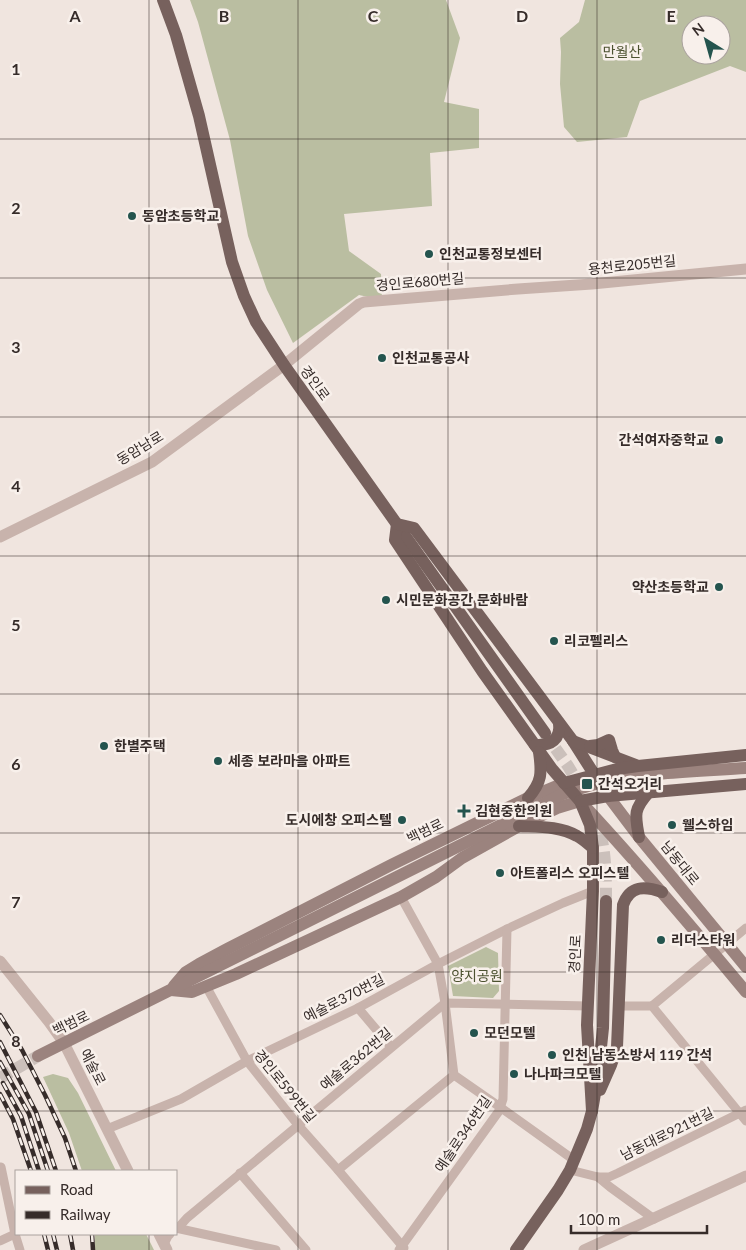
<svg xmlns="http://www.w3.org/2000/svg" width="746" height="1250" viewBox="0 0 746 1250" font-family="Lato,'Noto Sans KR',sans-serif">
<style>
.green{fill:#babea1;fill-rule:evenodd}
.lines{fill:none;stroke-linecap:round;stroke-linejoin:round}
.secondary-tunnel{stroke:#cbc0bb;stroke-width:12;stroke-dasharray:12 6;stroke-linecap:butt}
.primary-tunnel{stroke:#cbc0bb;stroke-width:12;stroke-dasharray:12 6;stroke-linecap:butt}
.minor{stroke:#c8b3ac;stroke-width:9}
.tertiary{stroke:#c8b3ac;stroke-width:11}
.secondary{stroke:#9b837e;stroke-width:12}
.primary{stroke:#77615d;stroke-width:12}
.rail-casing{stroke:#362c2a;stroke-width:4.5}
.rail{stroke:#f8f0eb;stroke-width:2.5;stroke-dasharray:8;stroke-linecap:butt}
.grid{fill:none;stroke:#362c2a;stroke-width:1;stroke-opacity:0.55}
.poi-dot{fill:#24544e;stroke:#f8f0eb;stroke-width:2}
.labels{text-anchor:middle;stroke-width:5;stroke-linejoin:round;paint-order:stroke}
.park-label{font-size:14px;fill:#4c5230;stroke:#f8f0eb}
.poi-label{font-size:14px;font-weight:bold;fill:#362c2a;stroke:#f8f0eb;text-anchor:start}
.street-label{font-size:14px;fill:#362c2a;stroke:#f8f0eb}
.grid-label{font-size:16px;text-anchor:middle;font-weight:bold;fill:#362c2a;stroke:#f8f0eb;stroke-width:5;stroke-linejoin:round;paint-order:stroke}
</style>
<rect width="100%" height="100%" fill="#f0e5df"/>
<!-- green -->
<g class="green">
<polygon points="190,0 446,0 460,38 444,102 479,109 479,148 430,153 432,206 344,214 349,251 381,274 382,300 359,295 293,343 267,290 248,236 230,140 198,22"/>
<path d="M585 0H746V72L730 66 640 101 627 137 577 142 564 127 560 84 561 52 560 38 579 22ZM691 25H721V55H691Z"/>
<polygon points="486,947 498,953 499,991 493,998 453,996 448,966"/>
<polygon points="53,1074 68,1078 78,1093 116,1171 82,1171 69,1133 43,1077"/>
<polygon points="95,1234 146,1234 154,1250 95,1250"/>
</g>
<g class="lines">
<!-- secondary-tunnel -->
<polyline class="secondary-tunnel" points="0,1078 38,1056"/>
<!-- primary-tunnel -->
<g class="primary-tunnel">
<polyline points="545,734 568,766 581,788"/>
<path d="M595 817C606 844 606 873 606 901"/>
</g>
<!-- minor -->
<g class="minor">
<polyline points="401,897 438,964 445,1003 454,1075 500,1107 574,1160"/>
<polyline points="206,986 247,1061 298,1125 338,1170 404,1248"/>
<polyline points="619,1006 652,1006 746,1121"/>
<polyline points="652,1006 746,928"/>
<polyline points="358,1008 391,1047"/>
<polyline points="107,1129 181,1099 247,1061 358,1008 438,964 507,929 563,903 593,891"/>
<polyline points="1,1167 15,1234 20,1250"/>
<polyline points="338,1170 454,1075"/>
<polyline points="570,1170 598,1177 610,1187 654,1219"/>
<polyline points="240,1173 306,1250"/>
<polyline points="598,1177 609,1177 618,1173 746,1110"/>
<polyline points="176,1228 276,1250"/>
<polyline points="176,1229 178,1228 187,1218 445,1003 588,1006"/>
<polyline points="0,1241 15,1234"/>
<polyline points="164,1244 168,1236 170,1234"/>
<polyline points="399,1250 499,1111 503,1099 507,929"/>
</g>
<!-- tertiary -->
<g class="tertiary">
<polyline points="0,537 152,462 284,365 359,304 364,302 518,289 592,284 746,269"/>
<polyline points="0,961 49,1022 64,1043 128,1171"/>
<polyline points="159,1234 167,1250"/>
<polyline points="584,1250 746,1176"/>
</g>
<!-- secondary -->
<g class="secondary">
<polyline points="608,796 639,837 746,967"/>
<polyline points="174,986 186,972 199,964 227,949 391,865 528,798 564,783"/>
<path d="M171 990 192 992 236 974 401 897 436 877 462 858 519 826 557 808 580 801C638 863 692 927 746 992"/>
<path d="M38 1056 563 794C578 789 592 784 607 781 653 772 700 771 746 768"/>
</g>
<!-- primary -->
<g class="primary">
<polyline points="163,0 176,35 199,116 232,262 244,296 256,322 284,365 545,733"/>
<polyline points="397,524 395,540 482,671 552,769 580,801 590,825 593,848 593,891 587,1025 592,1111"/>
<polyline points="397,524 414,528 573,741 608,796"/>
<polyline points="573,741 636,765"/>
<path d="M535 745C551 746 561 739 559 723"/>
<polyline points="590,746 598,745 609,740 612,750 615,757"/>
<polyline points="564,783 617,769 638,766 746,755"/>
<path d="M528 798C542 782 542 773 539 752"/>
<polyline points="580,801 608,796 746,784"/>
<path d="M519 826C538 827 560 826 577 836 583 839 588 844 593 848"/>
<path d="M639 837C635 815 633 810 649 792"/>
<path d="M600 1090 611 1065 617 1047 623 905C630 885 645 886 662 892"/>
<polyline points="516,1250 558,1190 570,1170 587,1129 592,1111 598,1076 603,1028 606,901"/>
</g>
<!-- rail casing -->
<g class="rail-casing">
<g id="rail">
<polyline points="0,1015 22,1050 45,1095 65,1138 76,1171"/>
<polyline points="0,1042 36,1112 56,1171"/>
<polyline points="0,1062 29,1114 48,1171"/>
<polyline points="3,1083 21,1116 39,1171"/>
<polyline points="0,1094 13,1119 31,1171"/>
<polyline points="44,1234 48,1250"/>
<polyline points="53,1234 57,1250"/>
<polyline points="70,1234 73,1250"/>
<polyline points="92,1234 93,1250"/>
</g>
</g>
<!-- rail -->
<use href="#rail" class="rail"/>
</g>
<!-- grid -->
<path class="grid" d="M149 0V1171M298 0V1250M448 0V1250M597 0V1250M0 139H746M0 278H746M0 417H746M0 556H746M0 694H746M0 833H746M0 972H746M0 1111H746M149 1234V1250"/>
<!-- markers -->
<g class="poi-dot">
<circle cx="132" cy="216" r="5"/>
<circle cx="429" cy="254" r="5"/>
<circle cx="382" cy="358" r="5"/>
<circle cx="719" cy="440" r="5"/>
<circle cx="719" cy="587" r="5"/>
<circle cx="386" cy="600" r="5"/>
<circle cx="554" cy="641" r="5"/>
<circle cx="104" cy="746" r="5"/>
<circle cx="218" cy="761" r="5"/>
<rect x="581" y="778" width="12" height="12" rx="2.5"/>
<path d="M461.5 803.5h5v5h5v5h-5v5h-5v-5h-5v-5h5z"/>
<circle cx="402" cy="820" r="5"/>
<circle cx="672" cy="825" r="5"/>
<circle cx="500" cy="873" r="5"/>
<circle cx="661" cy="940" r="5"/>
<circle cx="474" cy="1033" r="5"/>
<circle cx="552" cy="1055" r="5"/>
<circle cx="514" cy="1074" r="5"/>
</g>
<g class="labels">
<!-- park labels -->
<g class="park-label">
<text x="622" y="57">만월산</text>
<text x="477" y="981">양지공원</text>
</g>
<!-- poi labels -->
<g class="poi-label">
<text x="142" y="221">동암초등학교</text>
<text x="439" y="259">인천교통정보센터</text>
<text x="392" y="363">인천교통공사</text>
<text x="709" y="445" text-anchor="end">간석여자중학교</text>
<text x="709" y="592" text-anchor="end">약산초등학교</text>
<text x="396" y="605">시민문화공간 문화바람</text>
<text x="564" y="646">리코펠리스</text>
<text x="114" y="751">한별주택</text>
<text x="228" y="766">세종 보라마을 아파트</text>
<text x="598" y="789">간석오거리</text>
<text x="475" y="816">김현중한의원</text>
<text x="392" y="825" text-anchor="end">도시에창 오피스텔</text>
<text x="682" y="830">웰스하임</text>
<text x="510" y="878">아트폴리스 오피스텔</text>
<text x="671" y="945">리더스타워</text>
<text x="484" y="1038">모던모텔</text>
<text x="562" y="1060">인천 남동소방서 119 간석</text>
<text x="524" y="1079">나나파크모텔</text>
</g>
<!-- street labels -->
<g class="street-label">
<text transform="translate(632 265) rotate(-6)" y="5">용천로205번길</text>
<text transform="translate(420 282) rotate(-5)" y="5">경인로680번길</text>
<text transform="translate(315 383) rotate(54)" y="5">경인로</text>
<text transform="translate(140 448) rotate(-31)" y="5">동암남로</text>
<text transform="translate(425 831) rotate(-26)" y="5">백범로</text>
<text transform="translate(680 863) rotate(51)" y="5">남동대로</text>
<text transform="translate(575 954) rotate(-87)" y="5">경인로</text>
<text transform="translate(344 998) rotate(-27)" y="5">예술로370번길</text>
<text transform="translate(71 1023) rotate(-26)" y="5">백범로</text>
<text transform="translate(356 1059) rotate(-40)" y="5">예술로362번길</text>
<text transform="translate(93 1067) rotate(63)" y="5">예술로</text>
<text transform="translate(285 1086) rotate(51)" y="5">경인로599번길</text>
<text transform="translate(463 1134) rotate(-56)" y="5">예술로346번길</text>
<text transform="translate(667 1134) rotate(-26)" y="5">남동대로921번길</text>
</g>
</g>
<g class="grid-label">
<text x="75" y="22">A</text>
<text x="224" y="22">B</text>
<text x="373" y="22">C</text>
<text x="522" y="22">D</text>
<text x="671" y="22">E</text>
<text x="16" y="75">1</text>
<text x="16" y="214">2</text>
<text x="16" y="353">3</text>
<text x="16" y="492">4</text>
<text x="16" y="631">5</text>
<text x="16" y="770">6</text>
<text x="16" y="908">7</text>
<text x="16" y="1047">8</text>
</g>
<!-- legend -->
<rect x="15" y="1170" width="162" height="65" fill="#f8f0eb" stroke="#aaa29e"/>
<rect x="25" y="1186" width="25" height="8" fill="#77615d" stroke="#aaa29e"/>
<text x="60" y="1195" font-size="15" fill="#362c2a">Road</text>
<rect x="25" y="1211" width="25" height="8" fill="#362c2a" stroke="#aaa29e"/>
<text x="60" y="1220" font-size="15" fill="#362c2a">Railway</text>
<!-- north arrow -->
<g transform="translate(706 40) rotate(323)"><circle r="24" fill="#f8f0eb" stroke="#aaa29e"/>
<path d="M0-4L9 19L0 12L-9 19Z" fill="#24544e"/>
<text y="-8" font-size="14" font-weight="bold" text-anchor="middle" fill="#362c2a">N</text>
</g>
<!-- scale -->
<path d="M571 1225v8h136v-8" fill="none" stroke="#362c2a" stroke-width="2.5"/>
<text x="578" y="1225" font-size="15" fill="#362c2a" stroke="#f8f0eb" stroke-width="4" paint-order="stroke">100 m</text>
</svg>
